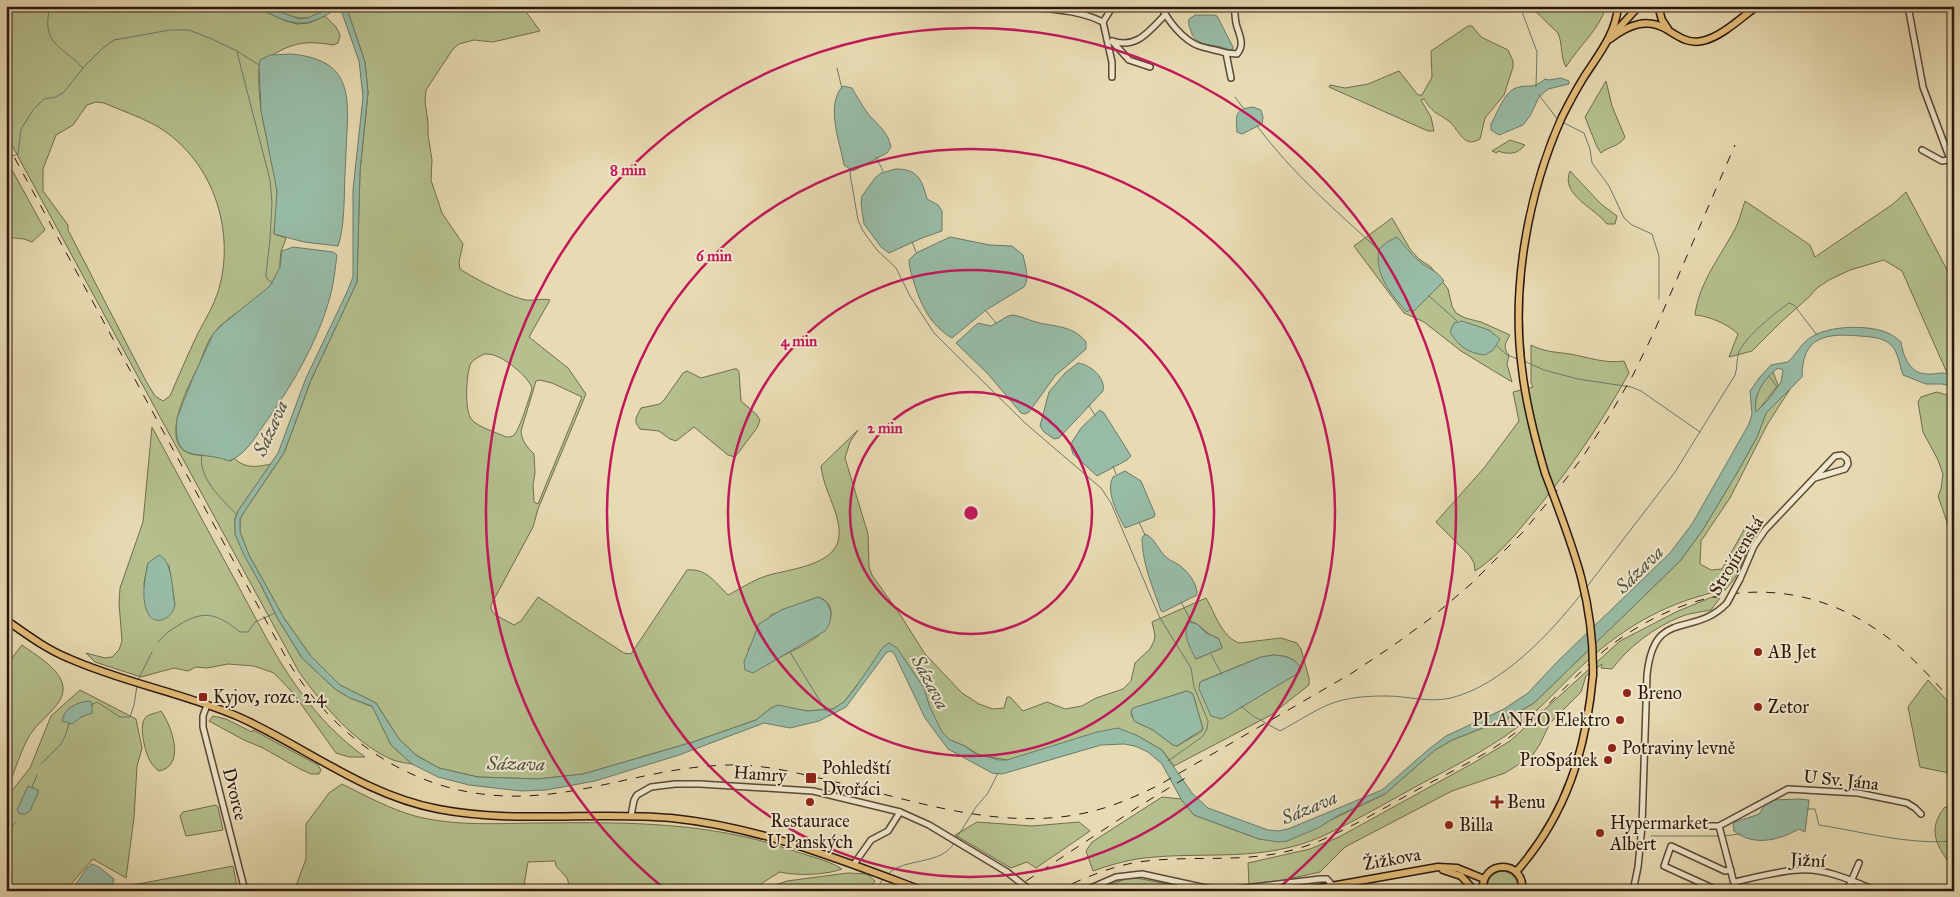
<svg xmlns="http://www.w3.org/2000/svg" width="1960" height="897" viewBox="0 0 1960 897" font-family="'IM FELL Great Primer',serif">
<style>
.green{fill:#b5c08e;stroke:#706c4e;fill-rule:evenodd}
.water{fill:#98bca7;stroke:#6c7a69;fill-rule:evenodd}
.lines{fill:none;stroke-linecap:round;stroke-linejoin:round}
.stream{stroke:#6c7a69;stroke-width:1}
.minor-casing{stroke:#5a4836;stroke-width:8}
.major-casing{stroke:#2b170d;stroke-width:9}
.minor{stroke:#f0e8ce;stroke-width:5}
.major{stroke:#e4be7a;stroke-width:6}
.rail{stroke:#2b170d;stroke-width:1;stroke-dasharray:9 9;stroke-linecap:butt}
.minor-bridge-casing{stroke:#5a4836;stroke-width:8;stroke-linecap:butt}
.major-bridge-casing{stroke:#2b170d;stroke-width:9;stroke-linecap:butt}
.minor-bridge{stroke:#f0e8ce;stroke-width:5}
.major-bridge{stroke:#e4be7a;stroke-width:6}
.ring{fill:none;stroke:#c2185b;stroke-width:2.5}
.poi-dot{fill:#8f2418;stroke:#f0e8ce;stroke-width:2}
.labels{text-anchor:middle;stroke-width:4;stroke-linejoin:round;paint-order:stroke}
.street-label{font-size:18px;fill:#2b170d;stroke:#f0e8ce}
.poi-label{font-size:18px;fill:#2b170d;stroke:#f0e8ce;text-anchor:start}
.water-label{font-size:19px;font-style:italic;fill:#515143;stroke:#f0e8ce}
.centre{fill:#c2185b;stroke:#f0e8ce;stroke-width:2.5}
.ring-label{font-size:15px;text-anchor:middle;font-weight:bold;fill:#c2185b;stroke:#f0e8ce;stroke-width:4;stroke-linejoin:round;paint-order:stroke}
</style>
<rect width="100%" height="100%" fill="#e8dbb3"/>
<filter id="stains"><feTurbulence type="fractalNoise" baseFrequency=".004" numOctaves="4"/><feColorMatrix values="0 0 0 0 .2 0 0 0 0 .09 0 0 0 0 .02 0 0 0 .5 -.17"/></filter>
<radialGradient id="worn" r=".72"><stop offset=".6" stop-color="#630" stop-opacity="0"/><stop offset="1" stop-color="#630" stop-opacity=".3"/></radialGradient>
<!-- green -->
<g class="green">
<path d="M6 6H49L51 8 58 6H254L286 21 297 24 309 23 325 16 336 27 340 35 338 43 333 45C299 39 289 45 260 62 254 105 272 148 277 191 278 206 275 219 274 234L286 238C285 243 282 248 281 252 279 264 282 269 274 281 259 303 230 312 213 334 207 343 203 354 199 365 190 383 163 433 183 450 192 457 206 455 217 456 222 457 227 459 231 461L234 458C245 469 257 467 271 464L238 511 235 519V534L278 619 302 658 335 689 350 698 373 707 391 745 412 764C406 763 398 762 393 760 355 744 322 704 299 672L21 162 6 134ZM96 102 104 103C120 110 138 116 153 124 212 156 237 230 218 292 213 307 205 320 198 333 188 354 179 375 170 396L163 401 155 396 147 383 68 230V225L43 191V169L56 135 73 125 87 105Z"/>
<path d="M266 6H328C311 28 285 15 266 6Z"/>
<path d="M346 6H522L540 31 493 42 474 40 459 44 453 49 426 90 425 101 428 123V135L432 160 431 180 442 213 463 244 459 262 460 269C473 278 512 298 526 300 534 301 542 298 550 300L529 337 568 368 586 394 538 509 533 527 491 605V609L494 614 514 625 521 621 538 597 624 653 631 654 687 570C706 568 715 582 728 595 740 589 753 580 766 576 791 568 843 566 839 529 837 507 823 488 821 466L858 430 850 442 845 458 868 534 869 567 872 575 901 616 925 654 962 693 979 704 993 709 1004 708 1007 697H1010L1023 711 1047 702 1065 709 1082 706 1096 698 1123 689 1131 681 1135 663 1150 649 1154 641 1155 635 1152 622 1206 598C1215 613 1221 636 1239 643L1281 638 1297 643 1301 649 1309 678V685L1271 715 1174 766 1162 750 1136 735 1007 760 979 755 965 746 950 740 941 732 929 705 924 688 889 643 844 702 833 709 807 711 778 706 771 708 756 720 693 742 583 774 538 779 478 777 439 768 416 755 399 739 376 703 340 685 310 655 284 618 249 555 240 532V519L244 512 284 453 311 380 357 282 360 171 368 93 365 62ZM484 354C488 354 492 354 496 356 506 359 531 379 532 389 529 398 520 429 514 435 511 437 510 437 506 437 498 433 478 427 472 420 464 412 466 373 471 363 474 359 479 357 484 354ZM540 380 552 383 582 397 538 504 534 502 533 484 535 473 534 454C526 446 522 441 521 431L536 381ZM818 597C824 599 830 603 831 611 834 638 787 651 768 664L748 650 756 635 771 615ZM1192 622C1202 625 1206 635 1218 638L1222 648 1196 659 1189 642ZM1274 655C1285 656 1295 657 1300 668L1298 673 1220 719 1202 681 1261 657ZM1187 691 1193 694 1203 729 1201 732 1177 746 1173 745 1153 730 1136 722 1131 715 1132 709 1137 707Z"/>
<path d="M1530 6H1606V7C1599 30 1578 47 1566 67 1560 56 1563 45 1558 33Z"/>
<path d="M1468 26H1472L1481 37 1508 50 1513 61V67L1504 95 1485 118 1480 139C1464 149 1459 130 1450 122 1437 112 1434 115 1424 99L1421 100 1431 117 1434 131H1428L1329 87 1330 85 1345 88 1368 84 1399 71 1418 95H1422L1432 77 1431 51Z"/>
<path d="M1606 81 1612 106 1625 137C1619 147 1609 146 1601 153L1597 147 1585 117Z"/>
<path d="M1510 140 1525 145C1518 154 1509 155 1498 151L1497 153 1492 151Z"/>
<polygon points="6,159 45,230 32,242 24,239 6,237"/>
<path d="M1570 171 1601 204 1617 216 1615 224H1607C1595 208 1560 195 1570 171Z"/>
<path d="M1906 192 1954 283V378L1947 373 1902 271 1884 260 1850 270 1829 280 1817 288 1809 297 1781 322 1752 351 1729 357 1738 334C1728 324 1709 316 1695 315 1699 282 1721 256 1736 227 1740 219 1742 209 1745 201L1810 245 1815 257 1893 204Z"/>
<path d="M1392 218 1410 249 1419 259 1431 267 1448 289 1452 306 1456 313 1465 318 1481 322 1510 335C1506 342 1502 348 1509 355L1507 364 1512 382 1461 351 1424 322 1404 313 1354 246Z"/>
<path d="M1531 345C1544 352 1556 352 1570 354 1587 357 1606 364 1624 361L1629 373C1599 427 1565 477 1524 524 1510 541 1494 559 1475 571L1474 563 1470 556 1436 522 1484 468 1519 421 1513 392 1533 387 1531 383Z"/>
<polygon points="734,369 737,369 739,372 741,401 756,414 760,420 757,428 735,457 728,455 694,427 676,441 670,439 659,431 640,429 636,423 636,418 641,408 660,404 664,400 683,373 687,371 701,378"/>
<path d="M1773 372 1778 385 1756 413C1753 398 1761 381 1773 372Z"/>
<path d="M1792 386 1767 425 1730 498 1701 541 1700 564 1711 570 1722 569 1745 528 1755 524C1749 545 1742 574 1725 590 1672 600 1626 625 1586 662 1562 684 1541 709 1515 729 1484 752 1450 768 1417 786 1386 803 1355 821 1323 836 1262 863 1207 851 1144 858 1127 860 1110 865 1093 871L1086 851 1092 842 1162 797 1181 799 1194 815 1259 839 1287 841 1385 794 1435 750 1452 740 1508 718 1534 703 1680 561 1702 531 1737 473 1757 437 1766 413Z"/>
<polygon points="1937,392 1947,395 1954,400 1954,533 1949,528 1938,496 1941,489 1943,474 1938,460 1923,432 1918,402 1921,397"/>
<path d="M152 427C179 477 206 527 234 578 271 646 300 710 365 757H349L336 753 293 693 274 673 254 666 228 664 207 668 196 667 188 671 174 668 141 677 95 662 86 653 105 658 112 657 119 650 122 641 119 603 120 588 143 522ZM148 563 169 565 175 605 145 602 144 583Z"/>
<path d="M1712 597 1720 598 1711 610C1701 612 1689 613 1680 617 1655 627 1628 647 1612 669L1601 668 1602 664 1586 676 1581 692 1550 723 1540 744 1532 756 1505 773 1452 791 1345 847 1320 872 1266 884 1249 885 1248 863 1310 849 1339 837 1475 762 1510 741 1620 641 1676 612Z"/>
<path d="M22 645C38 657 74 676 60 700 53 712 40 721 32 732 23 743 13 777 6 792V666Z"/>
<polygon points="1928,680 1954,708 1954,774 1920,767 1908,707"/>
<polygon points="80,690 136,719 142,748 137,766 134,818 126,878 93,859 65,891 6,891 6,798 30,768 51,716"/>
<path d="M161 711C172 726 186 766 159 771 155 768 151 764 149 759 145 751 138 724 146 717 149 714 157 713 161 711Z"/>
<polygon points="213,716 226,719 252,732 253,730 318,765 321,770 319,774 311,774 300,769 263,748 244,740 209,721"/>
<path d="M342 784C366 796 390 809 415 816 457 827 501 823 544 823 627 822 709 822 788 849 804 855 829 860 842 869 826 875 797 876 780 872L762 883 755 891H571L567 878 556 866 555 861 528 862 523 891H294L306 859V824L329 793Z"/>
<polygon points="216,805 218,807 223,830 186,836 180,816 183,812"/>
<path d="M1945 807 1954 808V869C1937 847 1926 830 1945 807Z"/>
<polygon points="977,822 1032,826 1079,822 1090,831 1036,868 1027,862 1011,868 955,835"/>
<polygon points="233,866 238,891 134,891 133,885"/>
<path d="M1501 871C1512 872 1519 879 1517 891H1488C1486 880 1491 874 1501 871Z"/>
<polygon points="848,873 867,874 875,881 868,891 768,891 778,884 787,881"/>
<polygon points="1131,877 1204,891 1092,891"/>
</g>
<!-- water -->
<g class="water">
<path d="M254 6H266L299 19 307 18 324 11 328 6H346L365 62 368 93 360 171 357 282 311 380 284 453 244 512 240 519V532L249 555 284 618 310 655 340 685 376 703 399 739 417 756 439 768 478 777 538 779 583 774 693 742 756 720 771 708 778 705 807 711 833 709 844 702 856 687 883 647 889 643 897 648 924 688 929 705 942 732 950 740 965 746 974 753 999 760H1007L1097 732 1118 728 1136 735 1162 750 1192 793 1208 808 1268 830 1278 831 1288 829 1382 790 1429 749 1446 736 1504 709 1528 693 1558 661 1670 553 1692 524 1749 424 1752 414 1750 391 1760 377 1771 365 1788 362C1795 356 1799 347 1806 341 1823 325 1867 324 1888 333 1893 335 1897 339 1901 342 1903 356 1910 374 1927 374 1940 375 1942 369 1954 378V387L1942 384H1926L1903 375C1900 367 1898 352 1892 346 1884 337 1871 337 1860 336 1826 333 1802 336 1802 377L1766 413 1757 437 1737 473 1702 531 1680 561 1534 703 1508 718 1452 740 1435 750 1385 794 1337 816 1318 828 1287 841 1279 842 1259 839 1194 815 1181 799 1162 764 1148 752 1135 746 1124 744 1101 745 1002 774 992 773 948 749 925 718 894 653 890 651 886 653 846 707 819 721 790 728 764 723 679 755 595 781 546 790 521 791 469 785 438 777 412 764 391 745 372 706 350 698 335 689 302 658 278 619 262 587 244 555 235 534V519L238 511 278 453 306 378 347 292 353 277V190L363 97 359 61 341 10 335 8C330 14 325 16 318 19 294 30 276 16 254 6ZM1778 368 1783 370 1781 382 1768 400 1756 412C1753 394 1764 379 1778 368Z"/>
<path d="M1195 15H1214L1217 16 1233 47V49L1229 50C1214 42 1196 49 1191 31 1189 26 1188 24 1189 19Z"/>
<path d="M291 54C343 59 350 84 347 131 346 145 346 159 345 173 344 195 345 226 338 246L304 242 274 234 277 191 261 111 259 65 260 60 270 55Z"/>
<path d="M1561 78 1569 81V84L1548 89 1539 97 1530 116 1523 125 1499 135 1491 130V124C1497 114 1504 92 1516 88 1530 83 1530 91 1545 79L1549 80Z"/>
<path d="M843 86 852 88C857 97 863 107 869 115 879 126 888 132 891 147L887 153 853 171 844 165C840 142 825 105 843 86Z"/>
<path d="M1253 107 1261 110 1263 117 1262 124 1242 134 1237 132C1236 116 1234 109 1253 107Z"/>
<path d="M896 169C918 169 922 180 927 199L938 205 942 211V231L922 238 889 253 881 247 864 224 861 204 862 196 875 178 881 173Z"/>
<path d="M950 237 990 245 1012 246 1023 255C1025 265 1030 278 1024 287L986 310 952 338C930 325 920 304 913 279 911 272 909 268 909 260L916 253Z"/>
<path d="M1397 237C1405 245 1410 254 1419 261 1427 268 1438 271 1444 281L1414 311 1409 310 1407 312C1391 295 1374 274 1379 249L1387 242Z"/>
<path d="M293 247 333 252 337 255C335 269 334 283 330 297 317 344 291 387 263 426 255 438 244 456 229 461 199 449 172 466 177 418L192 380 213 334 224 323 270 286 280 267 282 251Z"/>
<path d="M1013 315C1021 316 1028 320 1036 322 1054 327 1073 325 1086 342V349L1055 376 1029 412 1025 414 1021 413 988 374 956 343 978 323 991 326 1008 316Z"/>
<path d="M1462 321 1489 330 1500 339 1493 350 1485 355C1468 353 1459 347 1450 332L1454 323Z"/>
<path d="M1078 363C1091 365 1106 378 1103 391L1059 438 1054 439 1044 432 1040 426 1049 392 1065 373Z"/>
<polygon points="1100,410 1104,413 1131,456 1127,460 1097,476 1073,454 1071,447 1072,442 1081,428"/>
<path d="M1125 471 1141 481 1155 514 1154 517 1125 528C1118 515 1105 491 1113 477Z"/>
<path d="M1145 534C1154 537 1159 551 1166 557 1170 561 1175 562 1179 565 1188 571 1198 585 1197 595L1163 612 1161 611C1153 588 1142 563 1142 538Z"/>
<path d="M159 555C173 561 172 592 175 605 173 617 157 627 149 615 140 601 145 578 148 563Z"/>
<path d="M818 597C833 603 834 619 825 631L753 673 745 670 744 662 759 624 781 610Z"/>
<path d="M1190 622 1197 624 1206 633 1219 639 1222 648 1196 659C1191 650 1180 631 1190 622Z"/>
<path d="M1274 655C1284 656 1292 657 1299 665L1300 672 1222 719 1211 716 1199 689 1200 682 1261 657Z"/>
<polygon points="1187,691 1193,694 1203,729 1177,746 1173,745 1153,730 1134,721 1131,711 1133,708"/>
<path d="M89 701 92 703V713L81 717 72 724 62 721C64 708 77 702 89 701Z"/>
<polygon points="28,786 38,790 38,793 30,811 25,814 20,814 17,810"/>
<path d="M1799 799 1809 800 1805 832 1799 829C1779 840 1754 847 1734 831L1733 823 1759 814 1767 802 1773 800Z"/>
<polygon points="92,864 99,867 114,879 111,891 71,891 87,868"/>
</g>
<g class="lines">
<!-- stream -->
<g class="stream">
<polyline points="1520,6 1537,52 1536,87"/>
<polyline points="237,52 270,180 272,203 270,239 266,275 267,279 273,283"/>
<polyline points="83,68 103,48 114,40 170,30 189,30 212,39 237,51 259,65"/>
<polyline points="837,68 842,89"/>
<polyline points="1539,95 1558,120"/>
<polyline points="1235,97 1244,109"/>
<polyline points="1564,123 1584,133 1590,149 1592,163 1609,186 1624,218 1632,225 1652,234 1659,256 1659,299"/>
<path d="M1257 126C1292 173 1336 211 1380 251"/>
<polyline points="876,157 883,171"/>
<path d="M6 158 18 154 21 129 33 110 44 99 56 97 64 92 83 68C60 44 41 45 50 6"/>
<polyline points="851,170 850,174 858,220 863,231 877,250 896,268 910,296 934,333 1025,423 1101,488 1111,503 1160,618 1191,668 1194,687 1208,721 1207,729 1202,737 1168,761"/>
<polyline points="912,242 916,252"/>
<polyline points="1429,296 1457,321"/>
<polyline points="986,311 996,323"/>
<polyline points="1497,346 1507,355 1518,359"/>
<polyline points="1524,361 1544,370 1578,379 1631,387 1641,391 1700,432"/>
<polyline points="1769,376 1777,387"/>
<polyline points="1089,406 1095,415"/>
<path d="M202 454C197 478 223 500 237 515"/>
<polyline points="1113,466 1116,474"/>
<polyline points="1139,522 1145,535"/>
<path d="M1586 588 1675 472 1735 375C1738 367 1736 359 1739 352 1746 336 1775 313 1789 303L1794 305 1817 335"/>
<polyline points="1181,602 1192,623"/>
<path d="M158 642C164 635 170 630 179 625 204 609 218 614 240 632H248L255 622 275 613"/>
<polyline points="790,652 826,711"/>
<polyline points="1211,654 1222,675"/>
<polyline points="138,680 152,652"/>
<polyline points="91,705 97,702 120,717 130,717 134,705 137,686"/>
<path d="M1241 706 1253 716 1280 731C1297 722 1313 711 1330 704 1348 697 1368 696 1386 696 1408 696 1429 703 1451 698 1502 685 1550 634 1582 593"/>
<polyline points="41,764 61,744 66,734 69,723"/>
<polyline points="32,787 37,775"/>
<path d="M1807 809H1815L1819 825C1864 832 1908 845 1954 841"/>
<polyline points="6,829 10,828 16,822"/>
<polyline points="1651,836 1720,836"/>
<polyline points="1724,836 1740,834"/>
<polyline points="956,839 976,807 988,793 998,773"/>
<path d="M888 874C905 857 941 866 954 843"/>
<polyline points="875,891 883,879"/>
</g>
<!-- minor casing -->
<g class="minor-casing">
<g id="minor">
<path d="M1017 6C1048 10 1074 8 1103 22L1112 62V77"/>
<path d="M1161 6C1168 21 1183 40 1199 46 1208 49 1217 50 1226 53L1231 78"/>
<polyline points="1908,6 1923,87 1954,170"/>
<polyline points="1103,22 1113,6"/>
<path d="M1112 41C1137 49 1148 32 1165 15"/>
<polyline points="1112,41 1129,60 1150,67"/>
<path d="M1226 53 1237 54C1246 44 1238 33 1236 23 1235 18 1235 12 1234 6"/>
<polyline points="1922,150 1942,161 1954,159"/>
<polyline points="1740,579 1754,546 1765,530 1835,456 1842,455 1847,459 1848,464 1845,469 1815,478"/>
<polyline points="207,705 203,716 203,727 245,891"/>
<polyline points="631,816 634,800 637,795 651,787 675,784 700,784 813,791 900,812 929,825 1007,872 1031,891"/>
<polyline points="1642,826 1719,826 1788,789 1858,793 1907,803 1915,808 1921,814"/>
<polyline points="1719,826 1736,891"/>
<polyline points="854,864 871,840 888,831 900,812"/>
<path d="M1735 882C1756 877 1778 871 1799 870 1826 868 1853 881 1877 891"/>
<polyline points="1084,891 1116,877 1142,874 1215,890 1227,890 1320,879 1327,879 1332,885"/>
<path d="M1633 891 1638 867 1642 826 1647 675C1654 606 1693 639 1727 603"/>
<polyline points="1719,891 1664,866 1671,846 1725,871 1731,870"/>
<polyline points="1730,891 1735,885"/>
<polyline points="1847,891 1859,863"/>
</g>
</g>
<!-- major casing -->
<g class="major-casing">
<g id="major">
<polyline points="1658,6 1662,20 1668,29"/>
<polyline points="1617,30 1639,6"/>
<path d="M1610 39C1627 26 1646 17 1666 29 1678 36 1687 44 1702 41 1720 38 1742 17 1757 6"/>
<path d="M1545 473C1535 439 1526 405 1522 369 1511 287 1528 193 1562 117 1569 103 1576 90 1584 77 1598 55 1616 34 1618 6"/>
<path d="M6 620C26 634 46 649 68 658 124 683 184 693 239 717 306 747 364 795 438 809 515 824 594 811 671 818 760 827 841 860 924 891"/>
<polyline points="1443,870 1461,876 1475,891"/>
<path d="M1516 872C1567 814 1586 750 1593 675"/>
<polyline points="1303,891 1438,867 1457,868 1484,879"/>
<path d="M1483 891C1480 859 1526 859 1522 891"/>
</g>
</g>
<!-- minor -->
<use href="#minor" class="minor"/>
<!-- major -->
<use href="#major" class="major"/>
<!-- rail -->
<g class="rail">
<path d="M6 142 289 663C325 722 380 768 447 787 552 816 629 767 729 765 765 764 801 774 836 782 914 801 998 830 1080 814 1107 809 1133 798 1159 785L1352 673 1394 645 1431 618 1471 584 1523 532 1552 497 1582 458 1608 418 1633 375 1654 332 1735 145"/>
<polyline points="1011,891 1141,805 1187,777"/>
<path d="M1056 891C1082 879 1109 867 1138 862 1204 853 1259 868 1324 839 1358 824 1391 804 1424 786 1456 769 1491 753 1520 729 1554 703 1580 668 1614 643 1696 583 1795 572 1880 632 1908 651 1931 678 1954 703"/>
</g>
<!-- minor-bridge casing -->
<g class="minor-bridge-casing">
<polyline id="minor-bridge" points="1727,603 1740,579"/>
</g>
<!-- major-bridge casing -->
<g class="major-bridge-casing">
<path id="major-bridge" d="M1545 473C1572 545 1594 596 1593 675"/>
</g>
<!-- minor-bridge -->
<use href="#minor-bridge" class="minor-bridge"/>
<!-- major-bridge -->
<use href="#major-bridge" class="major-bridge"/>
</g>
<!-- distance rings -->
<g class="ring">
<circle cx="971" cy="513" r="121"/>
<circle cx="971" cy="513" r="243"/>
<circle cx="971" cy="513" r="364"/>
<path d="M666 890A485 485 0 1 1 1276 890"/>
</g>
<!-- markers -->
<g class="poi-dot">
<circle cx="1758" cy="652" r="5"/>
<circle cx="1627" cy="693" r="5"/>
<rect x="198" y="692" width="10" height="10" rx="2.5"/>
<circle cx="1758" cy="707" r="5"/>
<circle cx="1620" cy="720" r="5"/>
<circle cx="1612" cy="748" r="5"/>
<circle cx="1608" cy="760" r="5"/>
<rect x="805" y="772" width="12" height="12" rx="2.5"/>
<circle cx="810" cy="802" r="5"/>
<path d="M1494.5 794.5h5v5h5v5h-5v5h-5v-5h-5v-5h5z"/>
<circle cx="1449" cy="825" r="5"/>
<circle cx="1600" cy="833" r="5"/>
</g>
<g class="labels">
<!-- street labels -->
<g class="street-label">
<text transform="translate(1736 556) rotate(-59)" y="6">Strojírenská</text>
<text transform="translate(760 774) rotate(4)" y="6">Hamry</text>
<text transform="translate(1841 780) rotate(6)" y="6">U Sv. Jána</text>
<text transform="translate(235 794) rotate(76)" y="6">Dvorce</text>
<text transform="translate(1392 859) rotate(-10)" y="6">Žižkova</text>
<text transform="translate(1808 860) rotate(3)" y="6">Jižní</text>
</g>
<!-- poi labels -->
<g class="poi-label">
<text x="1768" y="658">AB Jet</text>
<text x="1637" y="699">Breno</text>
<text x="213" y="703">Kyjov, rozc. 2.4</text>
<text x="1768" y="713">Zetor</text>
<text x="1610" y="726" text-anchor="end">PLANEO Elektro</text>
<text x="1622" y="754">Potraviny levně</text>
<text x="1598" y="766" text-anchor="end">ProSpánek</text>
<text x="822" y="774">Pohledští<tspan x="822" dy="21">Dvořáci</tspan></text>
<text x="1507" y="808">Benu</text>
<text x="810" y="827" text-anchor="middle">Restaurace<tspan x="810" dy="21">U Panských</tspan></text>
<text x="1610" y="829">Hypermarket<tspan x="1610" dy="21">Albert</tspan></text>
<text x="1459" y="831">Billa</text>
</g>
<!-- water labels -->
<g class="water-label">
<text transform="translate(270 428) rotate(-66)" y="7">Sázava</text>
<text transform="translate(1639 569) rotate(-45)" y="7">Sázava</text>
<text transform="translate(931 682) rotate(62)" y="7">Sázava</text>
<text transform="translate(516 763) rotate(1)" y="7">Sázava</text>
<text transform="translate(1309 807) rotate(-23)" y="7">Sázava</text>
</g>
</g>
<circle cx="971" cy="513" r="8" class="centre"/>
<g class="ring-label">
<text x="628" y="175">8 min</text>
<text x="714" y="261">6 min</text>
<text x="799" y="346">4 min</text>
<text x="885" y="433">2 min</text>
</g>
<!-- margin -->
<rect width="1960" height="897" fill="none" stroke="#e8dbb3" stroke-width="25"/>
<rect x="8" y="8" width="1945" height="882" fill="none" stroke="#2b170d" stroke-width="2.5"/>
<rect x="12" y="12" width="1935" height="872" fill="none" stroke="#2b170d"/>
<rect width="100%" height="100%" filter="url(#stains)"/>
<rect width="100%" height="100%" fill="url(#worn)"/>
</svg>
